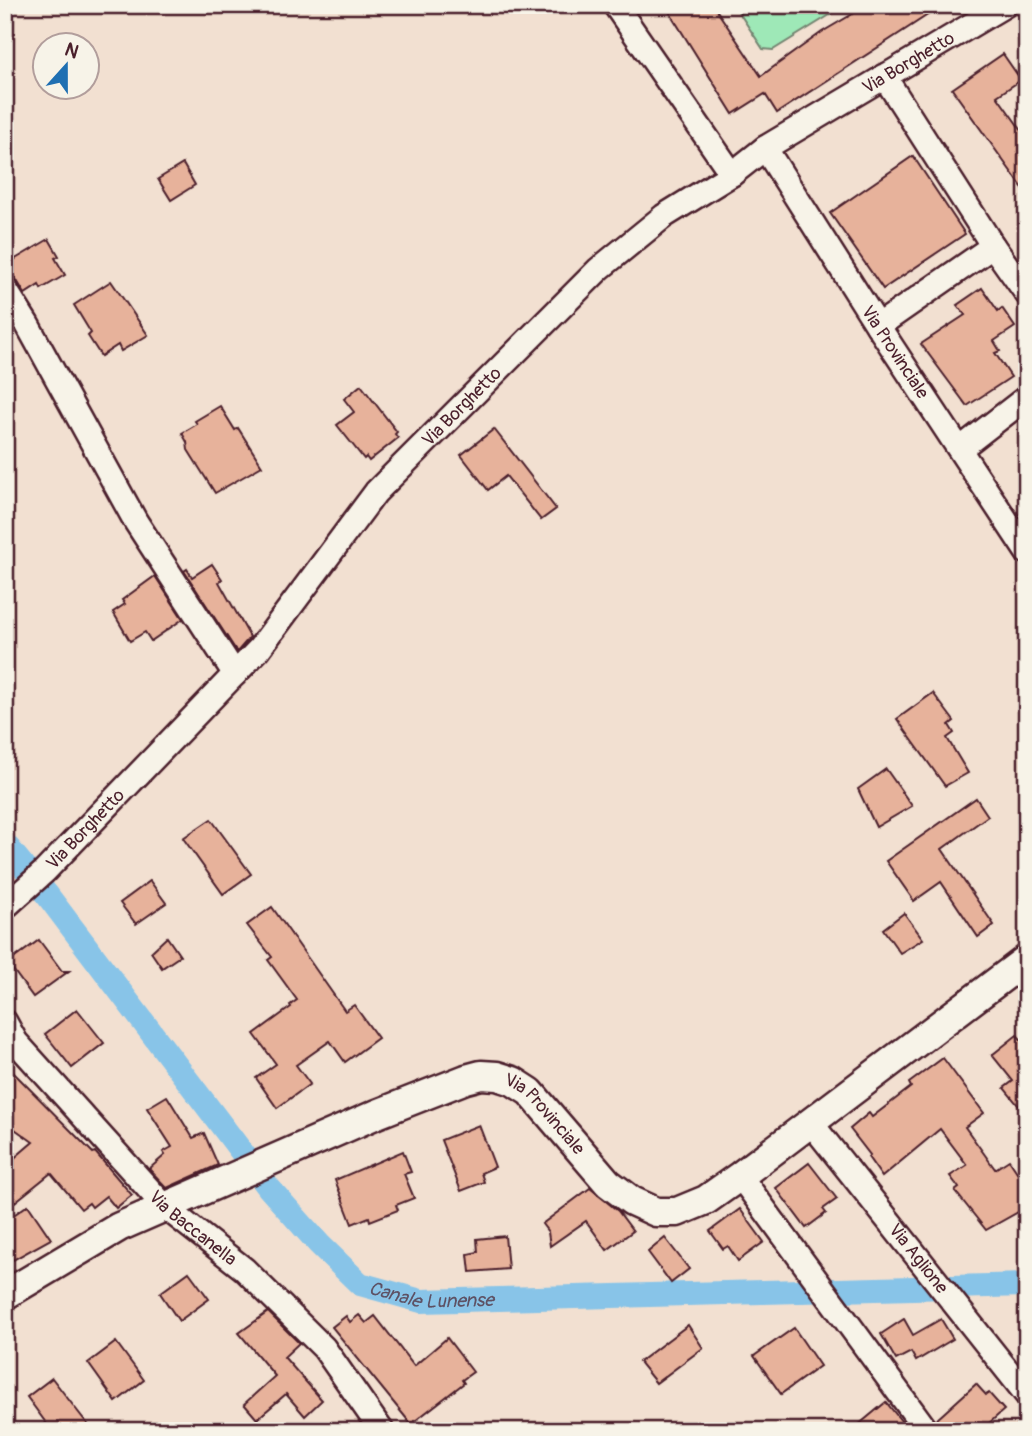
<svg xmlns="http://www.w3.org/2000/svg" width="1032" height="1436" viewBox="0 0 1032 1436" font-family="Pangolin,sans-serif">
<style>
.green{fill:#9ee8b7;stroke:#748471;stroke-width:2}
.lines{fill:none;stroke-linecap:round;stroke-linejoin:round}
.canal{stroke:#88c4e8;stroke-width:24}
.building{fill:#e7b29b;stroke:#4a1f2b;stroke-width:2}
.minor-casing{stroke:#4a1f2b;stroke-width:28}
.tertiary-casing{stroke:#4a1f2b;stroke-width:33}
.minor{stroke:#f7f3e8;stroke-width:23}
.tertiary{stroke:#f7f3e8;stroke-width:28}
.labels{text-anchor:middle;stroke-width:5;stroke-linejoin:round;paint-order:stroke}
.street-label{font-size:18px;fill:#4a1f2b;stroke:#f7f3e8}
.water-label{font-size:19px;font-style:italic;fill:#5d5164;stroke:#f7f3e8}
</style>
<rect width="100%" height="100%" fill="#f2e0d1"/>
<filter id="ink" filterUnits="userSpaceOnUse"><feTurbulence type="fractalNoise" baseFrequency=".0143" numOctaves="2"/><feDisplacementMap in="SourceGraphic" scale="14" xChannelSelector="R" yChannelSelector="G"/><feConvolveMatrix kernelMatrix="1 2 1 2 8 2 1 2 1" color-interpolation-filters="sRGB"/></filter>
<g filter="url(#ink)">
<!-- green -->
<polygon class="green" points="734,5 846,5 773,50 763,49"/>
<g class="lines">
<!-- canal -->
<path class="canal" id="s1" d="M5 844 48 896 269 1188 319 1244 360 1284 421 1301 1027 1285"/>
</g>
<!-- building -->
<g class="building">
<polygon points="665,5 713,5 761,76 822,32 868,5 943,5 777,113 765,94 733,114"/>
<polygon points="1003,54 1021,80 997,96 1027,138 1027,194 952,89"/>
<polygon points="913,156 965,234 883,289 830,213"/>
<polygon points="183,164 195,185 171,200 158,179"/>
<polygon points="49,239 59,256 55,258 65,275 41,289 39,285 25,294 7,264"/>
<polygon points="111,281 148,335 121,351 118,345 101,356 88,336 91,333 74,305"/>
<polygon points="982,288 998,311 1002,308 1015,327 994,341 1000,351 995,353 1011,377 967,406 921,344 965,315 957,305"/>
<polygon points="361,385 397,432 395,434 398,438 369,461 366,457 364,459 337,425 354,412 344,399"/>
<polygon points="220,406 235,430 238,428 262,466 215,493 188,450 187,442 182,433 197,424 195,421"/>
<polygon points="494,429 556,509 541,520 506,476 488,490 461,455"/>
<polygon points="212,564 222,579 219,582 250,637 237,652 184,571 187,569 192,577"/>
<polygon points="155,576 183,619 151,641 145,632 130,641 113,612 125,604 122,600"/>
<polygon points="933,693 954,721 949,725 954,733 947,738 968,773 945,786 897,719"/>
<polygon points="886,769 912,806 876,827 858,789"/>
<polygon points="976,798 988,816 942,849 994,925 978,937 941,882 914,901 886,861"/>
<polygon points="211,819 251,874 223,894 183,838"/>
<polygon points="150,881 166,903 136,924 120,903"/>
<polygon points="272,907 345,1011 354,1005 378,1038 345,1062 330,1041 296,1065 310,1084 277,1108 256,1078 276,1064 254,1034 291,1007 290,1005 297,1000 268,960 272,957 247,925"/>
<polygon points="904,913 923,939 900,953 883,929"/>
<polygon points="167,937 180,956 162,968 151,952"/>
<polygon points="39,940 62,971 69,971 33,997 8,963"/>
<polygon points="77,1009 104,1043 72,1068 45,1034"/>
<polygon points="1017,1035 1027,1046 1027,1116 1004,1088 1013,1081 992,1055"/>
<polygon points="943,1058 984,1113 965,1127 995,1169 1009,1160 1027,1187 1027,1207 986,1230 955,1191 959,1188 950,1176 967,1165 940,1129 882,1177 868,1157 870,1155 850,1129 869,1113 872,1117 911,1087 909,1083"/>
<polygon points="5,1064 93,1153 95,1152 132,1195 116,1208 106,1196 92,1207 89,1203 81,1209 51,1173 5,1210 5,1166 33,1142 5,1122"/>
<polygon points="167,1096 193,1138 204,1133 218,1165 167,1188 149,1169 165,1155 163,1152 172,1147 147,1108"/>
<polygon points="479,1125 495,1167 481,1173 484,1182 461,1191 441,1140"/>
<polygon points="403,1151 411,1172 404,1174 414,1198 396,1205 398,1210 370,1221 369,1217 352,1224 335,1180"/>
<polygon points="809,1163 837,1199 823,1209 826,1213 806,1228 776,1188"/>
<polygon points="590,1188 618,1211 633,1231 607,1250 586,1221 550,1246 548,1232 542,1224"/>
<polygon points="28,1205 51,1239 13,1260 5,1250 5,1221"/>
<polygon points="740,1209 764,1242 738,1261 728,1246 723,1249 710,1231"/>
<polygon points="505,1236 508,1269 470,1272 468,1254 478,1252 477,1239"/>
<polygon points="665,1238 689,1269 671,1283 648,1252"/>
<polygon points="189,1272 209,1299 179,1321 160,1293"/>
<polygon points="268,1312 299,1343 284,1357 322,1400 305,1416 286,1394 257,1419 244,1404 275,1376 239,1333"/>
<polygon points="359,1315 366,1323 375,1316 414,1366 447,1338 473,1372 462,1380 464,1383 411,1424 332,1327 346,1316 350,1322"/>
<polygon points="904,1319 913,1335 941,1319 953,1339 916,1361 911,1352 896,1360 881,1334"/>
<polygon points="688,1325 703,1348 656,1383 639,1362"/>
<polygon points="794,1328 820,1366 781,1394 754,1356"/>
<polygon points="116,1342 144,1380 116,1402 88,1363"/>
<polygon points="52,1378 72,1404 93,1431 52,1431 27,1397"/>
<polygon points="976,1384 986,1395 989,1393 1004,1410 980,1431 941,1431 936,1420"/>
<polygon points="886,1402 909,1431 851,1431"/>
</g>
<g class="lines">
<!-- minor casing -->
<g class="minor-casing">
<g id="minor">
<polyline points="615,5 732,174"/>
<polyline points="884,76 993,246"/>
<path id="s2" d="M765 148 878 326 1027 552"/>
<polyline points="5,289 27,324 136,522 235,674"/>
<polyline points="878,326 993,246 1027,294"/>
<polyline points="960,449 1027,397"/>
<path id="s3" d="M5 907 44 872 259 649 376 492 599 269 664 216 732 174 765 148 1005 5"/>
<path id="s4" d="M5 1022 16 1042 165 1207 244 1269 324 1348 382 1431"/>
<path id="s5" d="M811 1123 1027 1395"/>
<polyline points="740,1176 927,1431"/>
</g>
</g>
<!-- tertiary casing -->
<g class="tertiary-casing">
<g id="tertiary">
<path id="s6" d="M5 1295 119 1227 377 1114 466 1079 481 1075 497 1076 513 1081 530 1092 608 1183 632 1201 656 1212H677L706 1200 740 1176 1027 959"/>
</g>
</g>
<!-- minor -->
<use href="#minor" class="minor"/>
<!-- tertiary -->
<use href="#tertiary" class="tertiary"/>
</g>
</g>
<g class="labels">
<!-- street labels -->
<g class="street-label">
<text dy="6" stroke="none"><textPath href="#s3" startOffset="1246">Via Borghetto</textPath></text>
<text dy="6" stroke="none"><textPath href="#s2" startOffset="242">Via Provinciale</textPath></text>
<text dy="6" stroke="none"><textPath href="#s3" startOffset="679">Via Borghetto</textPath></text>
<text dy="6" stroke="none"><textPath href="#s3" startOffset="112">Via Borghetto</textPath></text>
<text dy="6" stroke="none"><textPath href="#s6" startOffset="604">Via Provinciale</textPath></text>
<text dy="6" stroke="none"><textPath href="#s4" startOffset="280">Via Baccanella</textPath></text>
<text dy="6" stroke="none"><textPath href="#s5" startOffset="173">Via Aglione</textPath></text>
</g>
<!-- water labels -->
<g class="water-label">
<text dy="7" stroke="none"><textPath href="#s1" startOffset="639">Canale Lunense</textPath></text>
</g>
</g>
<!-- margin -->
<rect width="1032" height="1436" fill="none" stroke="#f7f3e8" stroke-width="28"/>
<rect x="14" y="14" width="1004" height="1408" fill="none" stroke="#4a1f2b" stroke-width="2.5" filter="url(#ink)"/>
<!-- north arrow -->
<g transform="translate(66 66) rotate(21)"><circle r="33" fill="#f7f3e8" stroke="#b29e9c" stroke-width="2"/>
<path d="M0-5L12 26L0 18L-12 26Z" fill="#1f6fb2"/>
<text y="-10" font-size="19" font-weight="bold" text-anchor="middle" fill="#4a1f2b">N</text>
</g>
</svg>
